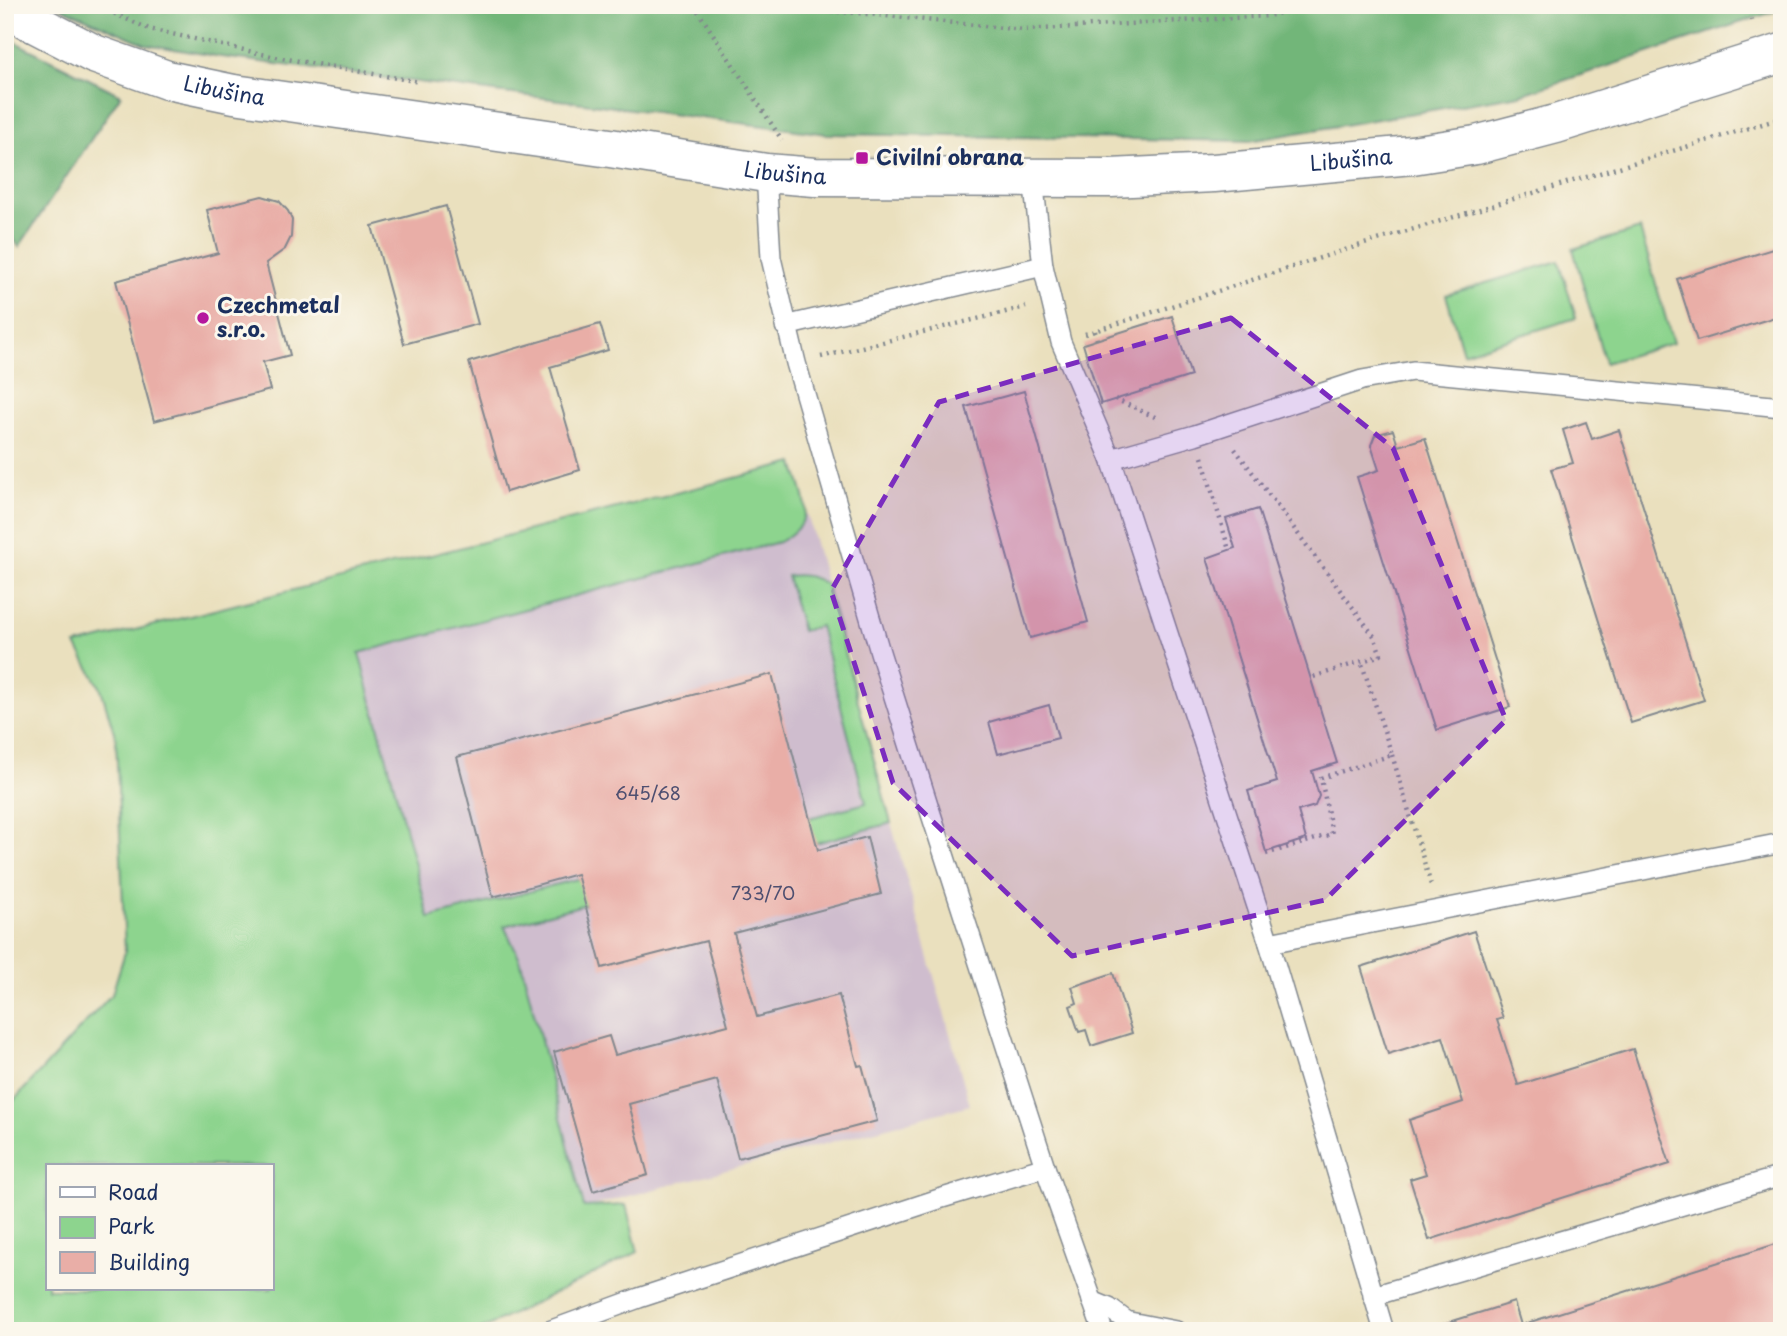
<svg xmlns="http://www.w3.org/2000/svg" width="1787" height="1336" viewBox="0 0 1787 1336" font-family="'Playpen Sans',sans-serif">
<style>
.industrial{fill:#cfbdce}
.green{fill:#8dd48e;stroke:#548276;stroke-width:2;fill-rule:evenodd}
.forest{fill:#72b679;stroke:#46726c;stroke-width:2}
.building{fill:#e9aea7}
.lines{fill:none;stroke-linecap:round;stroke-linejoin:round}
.service-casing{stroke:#82888e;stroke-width:22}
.tertiary-casing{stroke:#82888e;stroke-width:41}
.path{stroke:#82888e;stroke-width:4.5;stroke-dasharray:2 5;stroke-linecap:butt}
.service{stroke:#fff;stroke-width:19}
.tertiary{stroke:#fff;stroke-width:38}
.marked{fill:#7b2cbf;fill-opacity:0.2;stroke:#7b2cbf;stroke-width:5;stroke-dasharray:14 9;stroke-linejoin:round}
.poi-dot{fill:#b5179e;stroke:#fbf7ec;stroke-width:2.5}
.labels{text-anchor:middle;stroke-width:6;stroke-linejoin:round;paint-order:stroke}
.number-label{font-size:18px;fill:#4e4f70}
.street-label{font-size:21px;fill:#1b2f5e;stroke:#fbf7ec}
.poi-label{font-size:21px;font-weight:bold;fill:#1b2f5e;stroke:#fbf7ec;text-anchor:start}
</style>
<rect width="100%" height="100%" fill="#fbf7ec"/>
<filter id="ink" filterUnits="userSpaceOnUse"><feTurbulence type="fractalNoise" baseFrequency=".0143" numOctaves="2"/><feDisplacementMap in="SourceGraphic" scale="14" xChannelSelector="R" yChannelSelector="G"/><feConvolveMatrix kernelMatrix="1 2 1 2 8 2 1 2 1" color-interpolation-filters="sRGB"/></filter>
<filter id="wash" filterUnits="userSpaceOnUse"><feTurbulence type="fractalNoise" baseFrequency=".00686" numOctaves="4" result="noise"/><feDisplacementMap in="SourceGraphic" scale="28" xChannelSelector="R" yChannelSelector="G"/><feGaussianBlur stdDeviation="1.57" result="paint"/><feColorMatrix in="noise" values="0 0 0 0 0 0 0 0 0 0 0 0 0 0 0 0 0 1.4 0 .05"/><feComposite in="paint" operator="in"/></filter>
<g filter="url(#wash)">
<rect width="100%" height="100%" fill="#eae0be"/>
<!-- industrial -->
<g class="industrial">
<polygon points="807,513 826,584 816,577 802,630 820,626 867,803 428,918 358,653 791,535 801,525"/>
<polygon points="891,823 970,1105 584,1208 520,959 504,926"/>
</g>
<!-- green -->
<g class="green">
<polygon points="1640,229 1673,343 1605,363 1573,249"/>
<polygon points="1559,261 1576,318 1463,353 1446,295"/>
<path d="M794 463C804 500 820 519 779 542L359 653 429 918 866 803 820 626 802 631 787 576C803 574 813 576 826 584L891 823 504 926 520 959 584 1207 626 1205 638 1252 478 1331H5V1110L112 994 125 952 116 739 101 689 76 645ZM47 1166H271V1289H47Z"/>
</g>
<!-- forest -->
<g class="forest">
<polygon points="55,5 1782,5 1782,9 1520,95 1249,141 827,134 221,57 145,44"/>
<polygon points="5,37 121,95 19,247 5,226"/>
</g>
<g id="blocks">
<!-- building -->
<g class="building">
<polygon points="262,196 279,201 288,211 292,220 291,237 285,249 266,263 290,355 263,362 270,390 154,421 116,281 218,253 207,210"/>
<polygon points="446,206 478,324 404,344 372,226"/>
<polygon points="1782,246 1782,315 1697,341 1677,279"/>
<polygon points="1172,316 1191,376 1101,404 1083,344"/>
<polygon points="600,324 608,350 550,367 580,470 506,492 469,362"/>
<polygon points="1024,391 1088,622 1030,638 966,407"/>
<polygon points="1586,422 1592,439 1619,430 1704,700 1631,723 1551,469 1573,463 1563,430"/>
<polygon points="1393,430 1398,446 1425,438 1510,707 1437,730 1357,477 1379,470 1371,445 1375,435"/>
<polygon points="1258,509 1337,763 1312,771 1319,796 1315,806 1298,811 1306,839 1266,852 1248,791 1277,782 1207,558 1235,548 1226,519"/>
<polygon points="772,674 818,850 867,837 881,894 734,933 757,1017 839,995 858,1066 862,1065 877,1121 738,1158 717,1080 629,1104 648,1175 593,1191 554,1052 609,1036 615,1055 728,1025 706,941 602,968 577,874 493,897 457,757"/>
<polygon points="1049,705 1058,738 998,754 989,722"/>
<polygon points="1474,931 1503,1018 1497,1020 1518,1085 1633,1049 1670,1164 1429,1240 1410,1179 1426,1174 1409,1120 1463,1102 1443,1037 1388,1054 1361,967"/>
<polygon points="1113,973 1132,1033 1091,1046 1086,1030 1079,1032 1070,1006 1077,1003 1072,987"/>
<polygon points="1782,1242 1782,1331 1441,1331 1440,1325 1514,1302 1521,1325"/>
</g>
</g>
</g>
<g filter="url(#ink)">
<use href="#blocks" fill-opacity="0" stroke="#82888e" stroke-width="2"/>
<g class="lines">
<!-- service casing -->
<g class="service-casing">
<g id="service">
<polyline points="766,173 771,258 796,363 880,652 930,811 1045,1167 1103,1331"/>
<polyline points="1033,179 1043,266 1061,342 1111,459 1269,943 1384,1331"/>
<polyline points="785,326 1043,266"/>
<polyline points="1111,459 1195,435 1362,380 1413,371 1782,407"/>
<polyline points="1269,943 1782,843"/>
<polyline points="1373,1296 1782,1176"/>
<polyline points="1092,1301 1109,1308 1140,1331"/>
<polyline points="1130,1322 1176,1331"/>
<polyline points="549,1331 639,1298 939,1199 1045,1167"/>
</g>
</g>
<!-- tertiary casing -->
<g class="tertiary-casing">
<g id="tertiary">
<path id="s1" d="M5 8 94 54 167 80 234 94 610 148 766 173 815 177 1111 178 1214 173 1412 155 1476 145 1556 124 1782 53"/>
</g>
</g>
<!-- path -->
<g class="path">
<polyline points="95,5 149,29 276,57 420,82"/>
<polyline points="694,5 782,140"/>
<polyline points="719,5 857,13 1023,30 1268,16 1314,5"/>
<polyline points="1749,5 1753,25"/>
<polyline points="1095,331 1097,340"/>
<polyline points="1085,334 1351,248 1782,118"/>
<polyline points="821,357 1026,307"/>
<polyline points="1115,399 1157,418"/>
<polyline points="1235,449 1374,636 1381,655 1310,678"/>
<polyline points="1202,457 1229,550"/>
<polyline points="1392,755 1431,885"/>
<polyline points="1266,854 1332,834 1321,778 1392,755 1361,661"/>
</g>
<!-- service -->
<use href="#service" class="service"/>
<!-- tertiary -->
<use href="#tertiary" class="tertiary"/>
</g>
</g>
<!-- marked area -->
<path class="marked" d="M1231 318 1393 448 1506 720 1325 900 1072 956 893 783 831 591 939 402Z"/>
<!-- markers -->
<g class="poi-dot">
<rect x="855" y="151" width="14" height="14" rx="3.5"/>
<circle cx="203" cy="318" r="7"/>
</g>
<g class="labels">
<!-- number labels -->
<g class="number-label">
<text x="648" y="800">645/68</text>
<text x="763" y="900">733/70</text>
</g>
<!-- street labels -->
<g class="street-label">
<text dy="7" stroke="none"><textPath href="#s1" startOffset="236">Libušina</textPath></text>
<text dy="7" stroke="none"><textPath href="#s1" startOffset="1370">Libušina</textPath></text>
<text dy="7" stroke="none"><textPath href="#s1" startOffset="803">Libušina</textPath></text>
</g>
<!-- poi labels -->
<g class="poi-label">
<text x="876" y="165">Civilní obrana</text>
<text x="217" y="313">Czechmetal<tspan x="217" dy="24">s.r.o.</tspan></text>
</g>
</g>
<!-- margin -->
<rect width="1787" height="1336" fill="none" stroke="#fbf7ec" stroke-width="28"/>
<!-- legend -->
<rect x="46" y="1164" width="228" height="126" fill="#fbf7ec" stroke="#a1a7b3" stroke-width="2"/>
<rect x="60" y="1187" width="35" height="10" fill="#ffffff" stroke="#a1a7b3" stroke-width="2"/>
<text x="108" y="1200" font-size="21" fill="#1b2f5e">Road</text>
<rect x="60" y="1217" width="35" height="21" fill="#8dd48e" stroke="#a1a7b3" stroke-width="2"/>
<text x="108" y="1234" font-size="21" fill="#1b2f5e">Park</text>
<rect x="60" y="1252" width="35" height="21" fill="#e9aea7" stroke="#a1a7b3" stroke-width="2"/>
<text x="108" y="1270" font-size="21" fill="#1b2f5e">Building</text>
</svg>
